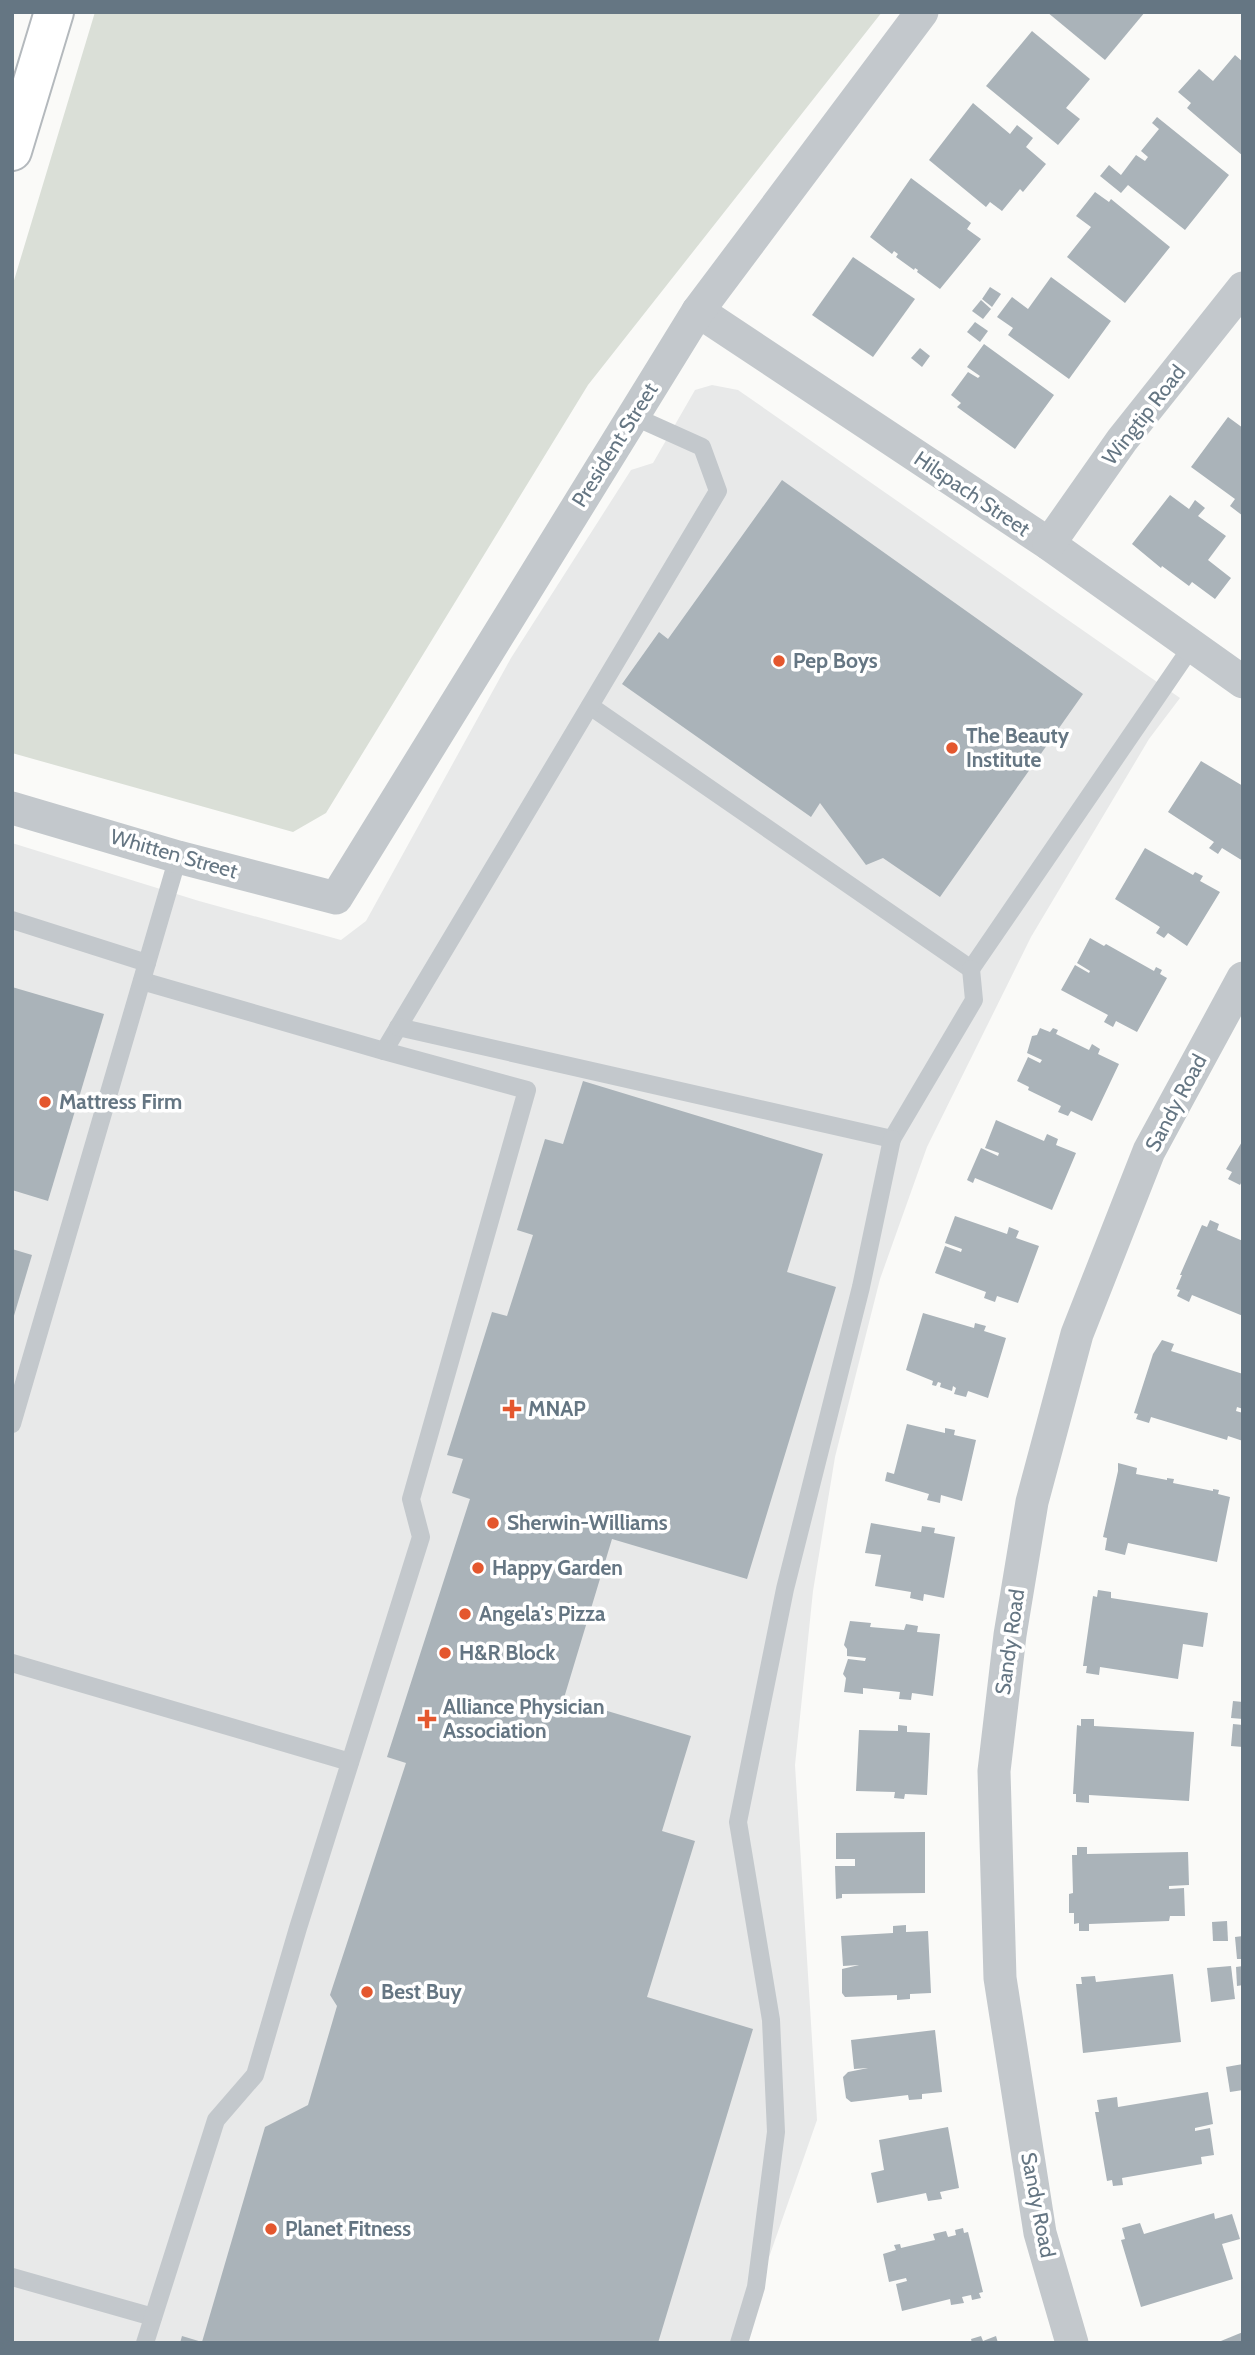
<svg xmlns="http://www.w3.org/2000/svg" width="1255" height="2355" viewBox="0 0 1255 2355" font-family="Cabin,sans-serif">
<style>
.built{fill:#e8e9e9}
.green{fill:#dadfd7}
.building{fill:#aab3b9}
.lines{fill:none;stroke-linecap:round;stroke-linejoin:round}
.trunk-casing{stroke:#b4b9bd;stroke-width:42}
.service{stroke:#c3c8cc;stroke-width:18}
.minor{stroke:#c3c8cc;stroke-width:33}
.trunk{stroke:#fff;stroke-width:38}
.poi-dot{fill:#e4572e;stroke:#fff;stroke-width:2.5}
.labels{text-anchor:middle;stroke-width:7;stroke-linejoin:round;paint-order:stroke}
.street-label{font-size:21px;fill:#657683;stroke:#fff}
.poi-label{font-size:21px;font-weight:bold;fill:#657683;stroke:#fff;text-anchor:start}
</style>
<rect width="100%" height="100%" fill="#fafaf8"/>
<!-- built -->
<polygon class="built" points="712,385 738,390 1180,698 1149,739 1031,937 927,1147 880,1279 835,1457 813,1591 795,1765 817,2120 739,2343 12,2343 12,843 199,901 341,940 366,921 511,658 631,470 653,463 695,390"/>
<!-- green -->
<polygon class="green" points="95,12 882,12 588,385 326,813 293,832 12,753 12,287"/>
<!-- building -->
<g class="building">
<polygon points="1047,12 1145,12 1105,60"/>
<polygon points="1032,31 1090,79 1066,108 1080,119 1058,145 986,86"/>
<polygon points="1235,55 1243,62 1243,156 1187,108 1191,103 1178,92 1199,69 1213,81"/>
<polygon points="973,103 1010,134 1017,125 1033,138 1026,147 1046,164 1023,192 1020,189 1002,211 990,202 986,207 929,160"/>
<polygon points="1157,117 1229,175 1185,230 1128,185 1121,193 1100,176 1109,165 1121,175 1136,155 1145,161 1148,157 1141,151 1159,129 1152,123"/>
<polygon points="911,178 971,223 967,229 981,239 940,289 917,272 918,270 915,268 914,270 896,257 898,254 894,251 892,254 870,237"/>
<polygon points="1095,192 1109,202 1111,199 1170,247 1125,303 1067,257 1091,227 1076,216"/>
<polygon points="853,257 915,299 873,357 812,315"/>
<polygon points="1051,277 1111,321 1069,379 1008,335 1013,328 997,317 1012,297 1028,309"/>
<polygon points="990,287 1001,294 992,307 982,299"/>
<polygon points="981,300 991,309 983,319 972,311"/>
<polygon points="975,322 988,331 980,342 967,332"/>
<polygon points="984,344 1054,395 1015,449 957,407 961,403 951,395 968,372 978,378 980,376 967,367"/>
<polygon points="920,348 930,356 922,367 911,358"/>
<polygon points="1228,417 1243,428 1243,516 1230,506 1235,499 1191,467"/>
<polygon points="782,480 1083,694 940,897 883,858 866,865 820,803 811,817 622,684 659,632 668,639"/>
<polygon points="1170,495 1189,509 1195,500 1205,508 1198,516 1226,536 1208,560 1231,578 1215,599 1192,582 1189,586 1162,566 1161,568 1132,544"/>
<polygon points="1201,761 1243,786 1243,861 1222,848 1218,854 1209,848 1214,842 1168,812"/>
<polygon points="1145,848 1193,875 1195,872 1203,876 1200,881 1220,892 1187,946 1168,933 1164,938 1156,933 1160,927 1115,899"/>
<polygon points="1090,938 1104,946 1106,944 1154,971 1156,967 1162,970 1160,974 1167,978 1137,1032 1116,1021 1113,1027 1104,1022 1108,1015 1061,990 1075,965 1089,973 1090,971 1077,963"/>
<polygon points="12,987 104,1014 48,1201 12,1190"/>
<polygon points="1040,1028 1050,1032 1053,1028 1058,1030 1056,1034 1089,1050 1092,1044 1100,1049 1098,1054 1119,1064 1092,1121 1071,1111 1068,1116 1058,1112 1061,1106 1028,1090 1029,1087 1017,1081 1028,1057 1040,1063 1042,1060 1027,1053 1032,1036 1037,1035"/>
<polygon points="583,1081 823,1154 787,1272 836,1287 747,1579 612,1539 564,1698 691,1736 662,1831 695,1841 647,1997 753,2029 658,2343 180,2343 182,2336 202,2342 265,2127 308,2105 337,2006 330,1995 406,1763 387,1757 470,1499 452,1493 463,1459 447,1455 492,1312 507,1316 533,1235 517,1230 545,1139 563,1144"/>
<polygon points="996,1120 1044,1141 1047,1134 1058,1139 1056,1145 1076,1153 1052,1210 975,1178 973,1183 967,1180 981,1148 998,1156 999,1153 985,1148"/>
<polygon points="1243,1140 1243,1179 1240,1185 1228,1179 1232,1172 1226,1169"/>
<polygon points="955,1216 1007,1234 1009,1227 1019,1231 1016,1238 1039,1246 1018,1303 997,1296 995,1302 984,1298 986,1292 935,1273 945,1246 961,1252 962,1249 945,1243"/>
<polygon points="1210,1220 1219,1224 1217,1230 1243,1241 1243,1316 1192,1295 1189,1302 1177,1296 1180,1290 1176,1289 1182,1275 1180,1275 1202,1225 1207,1227"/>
<polygon points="12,1249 32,1255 13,1319 12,1319"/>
<polygon points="923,1313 974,1328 975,1323 986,1326 984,1331 1006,1338 988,1398 968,1391 966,1397 954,1394 956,1388 953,1386 952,1391 940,1387 941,1383 938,1382 936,1386 932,1385 933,1381 906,1370"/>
<polygon points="1162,1340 1174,1344 1171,1351 1243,1374 1243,1409 1237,1407 1236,1411 1243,1413 1243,1441 1228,1436 1227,1440 1151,1417 1149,1423 1136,1419 1138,1414 1134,1413 1153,1354"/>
<polygon points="907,1424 945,1433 945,1428 955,1430 954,1435 976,1440 962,1501 941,1495 940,1503 927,1500 929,1494 885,1481 887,1472 894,1474"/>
<polygon points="1118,1463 1137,1468 1136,1474 1167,1480 1167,1478 1174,1479 1173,1483 1213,1491 1213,1489 1219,1490 1218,1494 1230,1497 1217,1562 1128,1543 1125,1555 1105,1550 1107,1538 1103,1537 1118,1471"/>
<polygon points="871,1523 921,1532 922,1526 935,1528 934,1533 955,1537 944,1598 924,1594 923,1601 910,1598 911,1592 875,1586 881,1555 865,1553"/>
<polygon points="1098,1590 1111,1592 1111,1598 1208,1613 1203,1647 1183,1644 1178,1679 1100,1667 1099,1675 1086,1673 1087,1666 1083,1666 1093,1596 1097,1597"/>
<polygon points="850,1621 871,1623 870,1627 904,1630 906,1624 918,1626 917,1632 940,1634 933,1696 912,1693 911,1700 899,1699 900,1692 863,1688 863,1694 844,1692 846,1678 843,1674 848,1659 865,1661 866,1658 847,1656 847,1649 844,1645"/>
<polygon points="1233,1701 1243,1702 1243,1719 1231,1718"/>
<polygon points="1081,1719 1094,1719 1094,1726 1194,1732 1189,1801 1089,1795 1089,1803 1076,1802 1076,1794 1073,1794 1077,1725 1081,1726"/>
<polygon points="1233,1724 1243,1725 1243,1747 1231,1746"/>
<polygon points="898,1725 907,1726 907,1732 930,1733 927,1795 905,1794 904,1799 894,1798 895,1792 856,1791 859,1730 898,1731"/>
<polygon points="925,1832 925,1893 842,1894 842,1898 836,1899 835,1866 855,1866 855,1859 836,1859 836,1833"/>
<polygon points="1077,1847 1087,1847 1087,1854 1188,1852 1189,1885 1169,1886 1169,1889 1184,1888 1185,1916 1170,1916 1169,1921 1089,1924 1089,1931 1079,1931 1079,1923 1074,1924 1074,1913 1069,1913 1069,1894 1073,1893 1072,1855 1077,1855"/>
<polygon points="1227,1921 1228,1941 1213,1941 1212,1922"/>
<polygon points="906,1925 906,1932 928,1931 931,1993 910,1994 910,1999 897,2000 897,1995 845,1997 842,1993 842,1969 859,1965 843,1966 841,1936 893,1933 893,1926"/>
<polygon points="1243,1936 1243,1959 1237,1959 1235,1937"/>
<polygon points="1231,1966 1235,1999 1211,2002 1207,1968"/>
<polygon points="1243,1966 1243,1985 1237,1986 1236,1967"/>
<polygon points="1173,1974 1181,2042 1083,2053 1076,1984 1082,1984 1081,1977 1095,1976 1096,1982"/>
<polygon points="935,2030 942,2092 922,2094 922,2099 909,2100 908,2095 851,2102 846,2098 843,2077 848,2072 868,2068 854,2069 851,2040"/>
<polygon points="1243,2064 1243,2090 1230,2092 1226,2067"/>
<polygon points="1208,2092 1213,2124 1195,2128 1195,2131 1210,2128 1214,2155 1201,2157 1202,2164 1122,2178 1123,2185 1113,2186 1112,2180 1107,2181 1095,2112 1099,2112 1097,2100 1117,2097 1118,2107"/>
<polygon points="948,2127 959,2188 940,2192 942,2199 928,2201 926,2193 877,2203 871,2173 884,2170 879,2140"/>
<polygon points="1214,2213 1215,2219 1232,2214 1240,2239 1222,2244 1233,2279 1141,2307 1121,2240 1125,2239 1122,2228 1140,2223 1144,2234"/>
<polygon points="963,2228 964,2233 968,2232 983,2292 979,2293 981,2298 972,2300 971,2295 962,2297 964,2303 951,2305 950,2299 902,2311 896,2284 907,2281 906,2278 889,2282 883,2254 896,2250 894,2245 900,2244 901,2248 935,2240 933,2234 946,2231 948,2237 956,2235 955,2230"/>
<polygon points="1243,2332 1243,2343 1216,2343"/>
<polygon points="981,2336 983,2341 996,2336 998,2343 972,2343 971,2339"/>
</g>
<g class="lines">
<!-- trunk casing -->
<g class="trunk-casing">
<polyline id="trunk" points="12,151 54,12"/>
</g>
<!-- service -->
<g class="service">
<polyline points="590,706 971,969 1192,646"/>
<polyline points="12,920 147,963"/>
<polyline points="142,981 384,1051 718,491 702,447 633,416"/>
<polyline points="398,1027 892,1139 974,1000 971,969"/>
<polyline points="12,1424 178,857"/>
<polyline points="12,1663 350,1762"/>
<polyline points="12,2277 153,2317"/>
<polyline points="145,2343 216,2120 255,2075 298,1928 421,1537 411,1499 527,1090 384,1051"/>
<polyline points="739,2343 756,2287 776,2132 771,2020 738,1822 785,1589 861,1287 892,1139"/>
</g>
<!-- minor -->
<g class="minor">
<polyline points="698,311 1049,544 1243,682"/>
<polyline points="1049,544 1122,440 1243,288"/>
<polyline points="12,808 178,857 336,898 698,311 922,12"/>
<polyline points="1072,2343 1040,2233 1000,1978 994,1771 1010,1635 1032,1502 1077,1334 1149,1151 1243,978"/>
</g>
<!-- trunk -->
<use href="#trunk" class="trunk"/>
</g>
<!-- markers -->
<g class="poi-dot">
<circle cx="779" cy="661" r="7"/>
<circle cx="952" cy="748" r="7"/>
<circle cx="45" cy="1102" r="7"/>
<path d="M508.5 1398.5h7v7h7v7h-7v7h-7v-7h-7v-7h7z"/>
<circle cx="493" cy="1523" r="7"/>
<circle cx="478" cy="1568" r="7"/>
<circle cx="465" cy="1614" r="7"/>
<circle cx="445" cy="1653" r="7"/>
<path d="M423.5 1708.5h7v7h7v7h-7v7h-7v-7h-7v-7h7z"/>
<circle cx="367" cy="1992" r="7"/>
<circle cx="271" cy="2229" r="7"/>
</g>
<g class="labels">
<!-- street labels -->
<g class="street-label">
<text transform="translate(1144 415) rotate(-52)" y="7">Wingtip Road</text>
<text transform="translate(615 445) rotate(-58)" y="7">President Street</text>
<text transform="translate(972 494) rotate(34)" y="7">Hilspach Street</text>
<text transform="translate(174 854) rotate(16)" y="7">Whitten Street</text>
<text transform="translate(1176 1103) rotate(-62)" y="7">Sandy Road</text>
<text transform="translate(1010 1642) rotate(-82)" y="7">Sandy Road</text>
<text transform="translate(1038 2205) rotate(79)" y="7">Sandy Road</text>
</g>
<!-- poi labels -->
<g class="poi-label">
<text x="793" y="668">Pep Boys</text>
<text x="966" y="743">The Beauty<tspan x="966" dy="24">Institute</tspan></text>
<text x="59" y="1109">Mattress Firm</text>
<text x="528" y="1416">MNAP</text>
<text x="507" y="1530">Sherwin-Williams</text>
<text x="492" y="1575">Happy Garden</text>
<text x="479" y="1621">Angela's Pizza</text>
<text x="459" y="1660">H&amp;R Block</text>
<text x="443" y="1714">Alliance Physician<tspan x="443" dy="24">Association</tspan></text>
<text x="381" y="1999">Best Buy</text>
<text x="285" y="2236">Planet Fitness</text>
</g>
</g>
<!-- border -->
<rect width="1255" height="2355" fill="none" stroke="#657683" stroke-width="28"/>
</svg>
